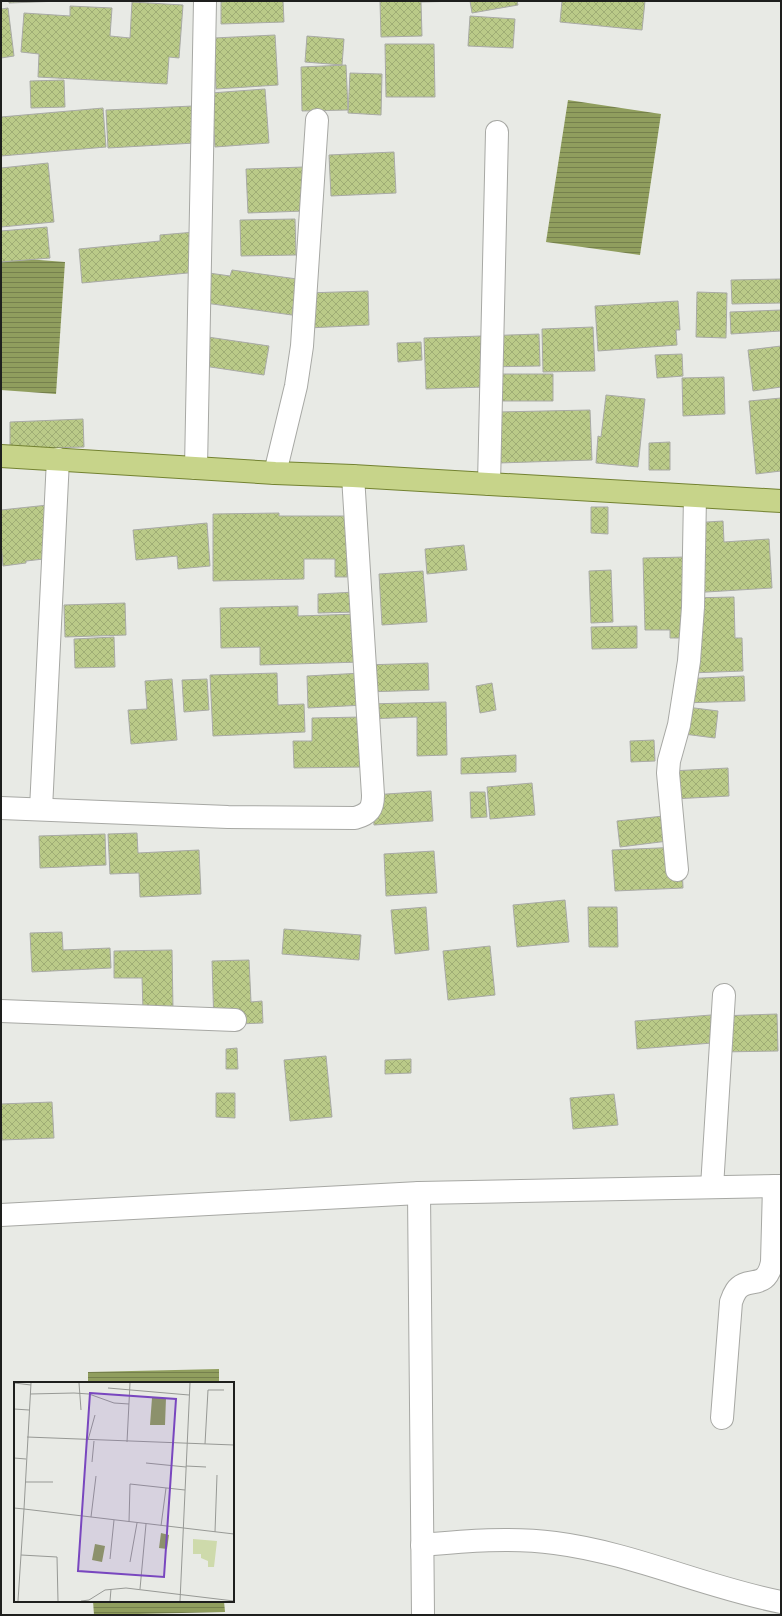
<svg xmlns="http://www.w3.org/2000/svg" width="782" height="1616" viewBox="0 0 782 1616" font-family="'Noto Serif',serif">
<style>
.water{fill:url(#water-rules)}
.building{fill:url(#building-cross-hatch);stroke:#a9aaa6}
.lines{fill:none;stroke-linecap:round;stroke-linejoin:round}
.minor-casing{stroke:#a7a8a4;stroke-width:24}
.primary-casing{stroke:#738231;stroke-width:24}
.minor{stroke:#fff;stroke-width:22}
.primary{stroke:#c7d48a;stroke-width:22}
.inset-road{fill:none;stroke:#979995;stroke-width:1}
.view{fill:#7947bf;fill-opacity:0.15;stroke:#7947bf;stroke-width:2}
.inset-edge{fill:none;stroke:#1e1f1d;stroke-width:2}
</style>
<defs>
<pattern id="water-rules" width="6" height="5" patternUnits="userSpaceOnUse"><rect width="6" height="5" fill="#909e5e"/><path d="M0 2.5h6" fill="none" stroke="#75804d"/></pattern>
<pattern id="building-cross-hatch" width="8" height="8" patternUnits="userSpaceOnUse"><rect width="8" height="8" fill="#baca88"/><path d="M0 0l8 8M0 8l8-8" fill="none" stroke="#9fad75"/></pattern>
</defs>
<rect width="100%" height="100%" fill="#e8eae5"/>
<!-- water -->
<g class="water">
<polygon points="568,100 661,114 640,255 546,242"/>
<polygon points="1,257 65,262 56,394 1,390"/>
<polygon points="219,1369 219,1383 88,1383 88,1372"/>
<polygon points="93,1601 224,1601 225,1612 94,1615"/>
</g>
<!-- building -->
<g class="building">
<polygon points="9,1 61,1 9,3"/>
<polygon points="234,1 283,1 284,22 221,24 221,2"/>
<polygon points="380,1 462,1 421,2 422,36 381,37"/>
<polygon points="470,1 517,1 518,5 472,13"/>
<polygon points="562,1 645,1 642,30 560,22"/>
<polygon points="132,2 183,5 179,58 169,57 167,84 38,77 39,54 21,52 24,13 70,16 70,6 112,8 110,36 130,38"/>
<polygon points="8,8 14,56 1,58 1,9"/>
<polygon points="470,16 515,19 513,48 468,46"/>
<polygon points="275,35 278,85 216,89 214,38"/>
<polygon points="307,36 344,39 342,65 305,62"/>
<polygon points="385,44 434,44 435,97 386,97"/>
<polygon points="346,65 348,110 302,111 301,67"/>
<polygon points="350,73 382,74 381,115 348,113"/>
<polygon points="64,80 65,107 31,108 30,81"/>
<polygon points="265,89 269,143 215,147 211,93"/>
<polygon points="193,106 195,143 108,148 106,110"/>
<polygon points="103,108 106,147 1,156 1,117"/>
<polygon points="394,152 396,193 331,196 329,155"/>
<polygon points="48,163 54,222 1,227 1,168"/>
<polygon points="304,167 305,211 248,213 246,169"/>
<polygon points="295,219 296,255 241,256 240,220"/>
<polygon points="47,227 50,258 1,262 1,231"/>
<polygon points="195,232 198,272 82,283 79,249 160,241 160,235"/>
<polygon points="232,270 297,279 292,315 198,302 202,272 230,276"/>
<polygon points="781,279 781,303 732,304 731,280"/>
<polygon points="368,291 369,325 308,328 306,293"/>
<polygon points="697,292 727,293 726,338 696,337"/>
<polygon points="678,301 680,330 676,330 677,345 598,351 595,306"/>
<polygon points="781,310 781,331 731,334 730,312"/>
<polygon points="593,327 595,371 543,372 542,329"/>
<polygon points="539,334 540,366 483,367 484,387 426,389 424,338"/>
<polygon points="201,336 269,346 264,375 197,365"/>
<polygon points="421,342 422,360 398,362 397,343"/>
<polygon points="781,346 781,387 753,391 748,350"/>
<polygon points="682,354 683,376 657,378 655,355"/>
<polygon points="492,374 553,374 553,401 493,401"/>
<polygon points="724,377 725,414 683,416 682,378"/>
<polygon points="606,395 645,399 638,467 596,463 598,436 601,437"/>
<polygon points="781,398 781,471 756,474 749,401"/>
<polygon points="590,410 592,460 499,463 498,412"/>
<polygon points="83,419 84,447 10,449 10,422"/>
<polygon points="670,442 670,470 649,470 649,443"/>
<polygon points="48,505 53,558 26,561 26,563 3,566 1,543 1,510"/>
<polygon points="591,507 608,507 608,534 591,533"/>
<polygon points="279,513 279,516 347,516 347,577 335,577 335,559 304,559 304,579 213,581 213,514"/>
<polygon points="723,521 724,542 769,539 772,588 690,593 691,523"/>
<polygon points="207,523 210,566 178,569 177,556 136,560 133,530"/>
<polygon points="464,545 467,570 427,574 425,549"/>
<polygon points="686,557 688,638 670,638 670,630 645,630 643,558"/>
<polygon points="611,570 613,622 591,623 589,571"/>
<polygon points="423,571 427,622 382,625 379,574"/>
<polygon points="356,592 357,612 318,613 318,594"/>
<polygon points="734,597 735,638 742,638 743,671 690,673 688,598"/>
<polygon points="125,603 126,635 65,637 64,605"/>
<polygon points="298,606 298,616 359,614 361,662 260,665 260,647 221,648 220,608"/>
<polygon points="637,626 637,648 592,649 591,627"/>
<polygon points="114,637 115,667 75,668 74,639"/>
<polygon points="428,663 429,690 365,692 364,665"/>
<polygon points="277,673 278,705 304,704 305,732 213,736 210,675"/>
<polygon points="362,673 364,705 308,708 307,676"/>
<polygon points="744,676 745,701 682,703 681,679"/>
<polygon points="172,679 177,740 131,744 128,710 147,709 145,681"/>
<polygon points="207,679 209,710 184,712 182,680"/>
<polygon points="492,683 496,710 480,713 476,686"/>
<polygon points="446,702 447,755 417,756 417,717 368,719 368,704"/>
<polygon points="679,706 718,711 715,738 676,733"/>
<polygon points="362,717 363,767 294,768 293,741 312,741 312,718"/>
<polygon points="654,740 655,761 631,762 630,741"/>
<polygon points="516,755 516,772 461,774 461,758"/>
<polygon points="728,768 729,796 673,799 671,771"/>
<polygon points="532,783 535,815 490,819 487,787"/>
<polygon points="431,791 433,821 374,825 372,795"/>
<polygon points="470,792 485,792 487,817 471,818"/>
<polygon points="673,815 676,840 620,847 617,821"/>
<polygon points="137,833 138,853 199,850 201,894 140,897 139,873 110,874 108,834"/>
<polygon points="105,834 106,865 40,868 39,836"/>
<polygon points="681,847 683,888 615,891 612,850"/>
<polygon points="434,851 437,893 386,896 384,854"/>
<polygon points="565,900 569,942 517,947 513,905"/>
<polygon points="426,907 429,950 395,954 391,910"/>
<polygon points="588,907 617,907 618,947 589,947"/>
<polygon points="284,929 361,935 359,960 282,954"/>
<polygon points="62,932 63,950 110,948 111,968 32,972 30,933"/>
<polygon points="490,946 495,995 448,1000 443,951"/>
<polygon points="172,950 173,1009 143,1010 142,978 114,978 114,951"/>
<polygon points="249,960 251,1002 262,1001 263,1023 214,1025 212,961"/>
<polygon points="777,1014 778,1051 720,1052 719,1016"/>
<polygon points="711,1015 712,1043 637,1049 635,1021"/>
<polygon points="237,1048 238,1069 226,1069 226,1049"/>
<polygon points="326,1056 332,1117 290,1121 284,1060"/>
<polygon points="411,1059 411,1073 385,1074 385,1060"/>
<polygon points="216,1093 235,1093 235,1118 216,1117"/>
<polygon points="614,1094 618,1125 573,1129 570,1098"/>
<polygon points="52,1102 54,1138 2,1140 1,1104"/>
</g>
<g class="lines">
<!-- minor casing -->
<g class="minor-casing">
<g id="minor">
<polyline points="196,468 205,1"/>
<polyline points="275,473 296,386 302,346 317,120"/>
<polyline points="489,484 497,132"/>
<path d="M1 808 228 817 355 818C369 814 373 809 373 795L353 476"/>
<polyline points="41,809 58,459"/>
<polyline points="677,870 668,773 669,761 679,725 689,661 693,607 695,496"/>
<polyline points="1,1011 235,1020"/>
<polyline points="712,1187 724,995"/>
<polyline points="419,1193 423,1615"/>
<polyline points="1,1215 419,1193 781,1186"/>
<path d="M722 1418 731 1302C732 1299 734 1294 736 1291 747 1275 766 1292 772 1262L774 1186"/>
<path d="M422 1545C466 1541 511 1537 555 1543 633 1553 704 1587 781 1602"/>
</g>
</g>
<!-- primary casing -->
<g class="primary-casing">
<polyline id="primary" points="1,456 275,473 353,476 781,501"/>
</g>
<!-- minor -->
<use href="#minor" class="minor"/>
<!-- primary -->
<use href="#primary" class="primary"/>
</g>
<!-- overview -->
<g transform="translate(14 1382)">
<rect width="220" height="220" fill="#e8eae5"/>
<path d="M179 157 203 159 200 185H194V179L187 176V172H179Z" fill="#cedaab"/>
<path d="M138 16H152L151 43H136ZM147 151 155 153 153 167 145 166ZM81 162 91 164 88 180 78 178Z" fill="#909e5e"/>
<path class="inset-road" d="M0 1 17 3M65 1 67 28M94 6 175 13M16 12 60 11 75 12 100 21 115 22M0 27 15 28M13 55 220 63M74 58 81 33M113 60 116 1M191 62 194 8H210M0 76 12 77M78 80 80 59M132 81 172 85M172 84 192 85M11 100H39M0 126 10 127 17 1M77 135 82 94M115 140 116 102 171 108M147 144 152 106M201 150 203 93M7 173 43 175 44 219M96 177 100 138M116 180 123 141M126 207 132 142M4 219 10 127 220 152M67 219 75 218 91 208 112 206 220 219M96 219 97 207M166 219 176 1"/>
<path class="view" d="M76 11 162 17 150 195 64 189Z"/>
<rect width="220" height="220" class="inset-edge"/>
</g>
<!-- border -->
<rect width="782" height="1616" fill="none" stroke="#1e1f1d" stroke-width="4"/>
</svg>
